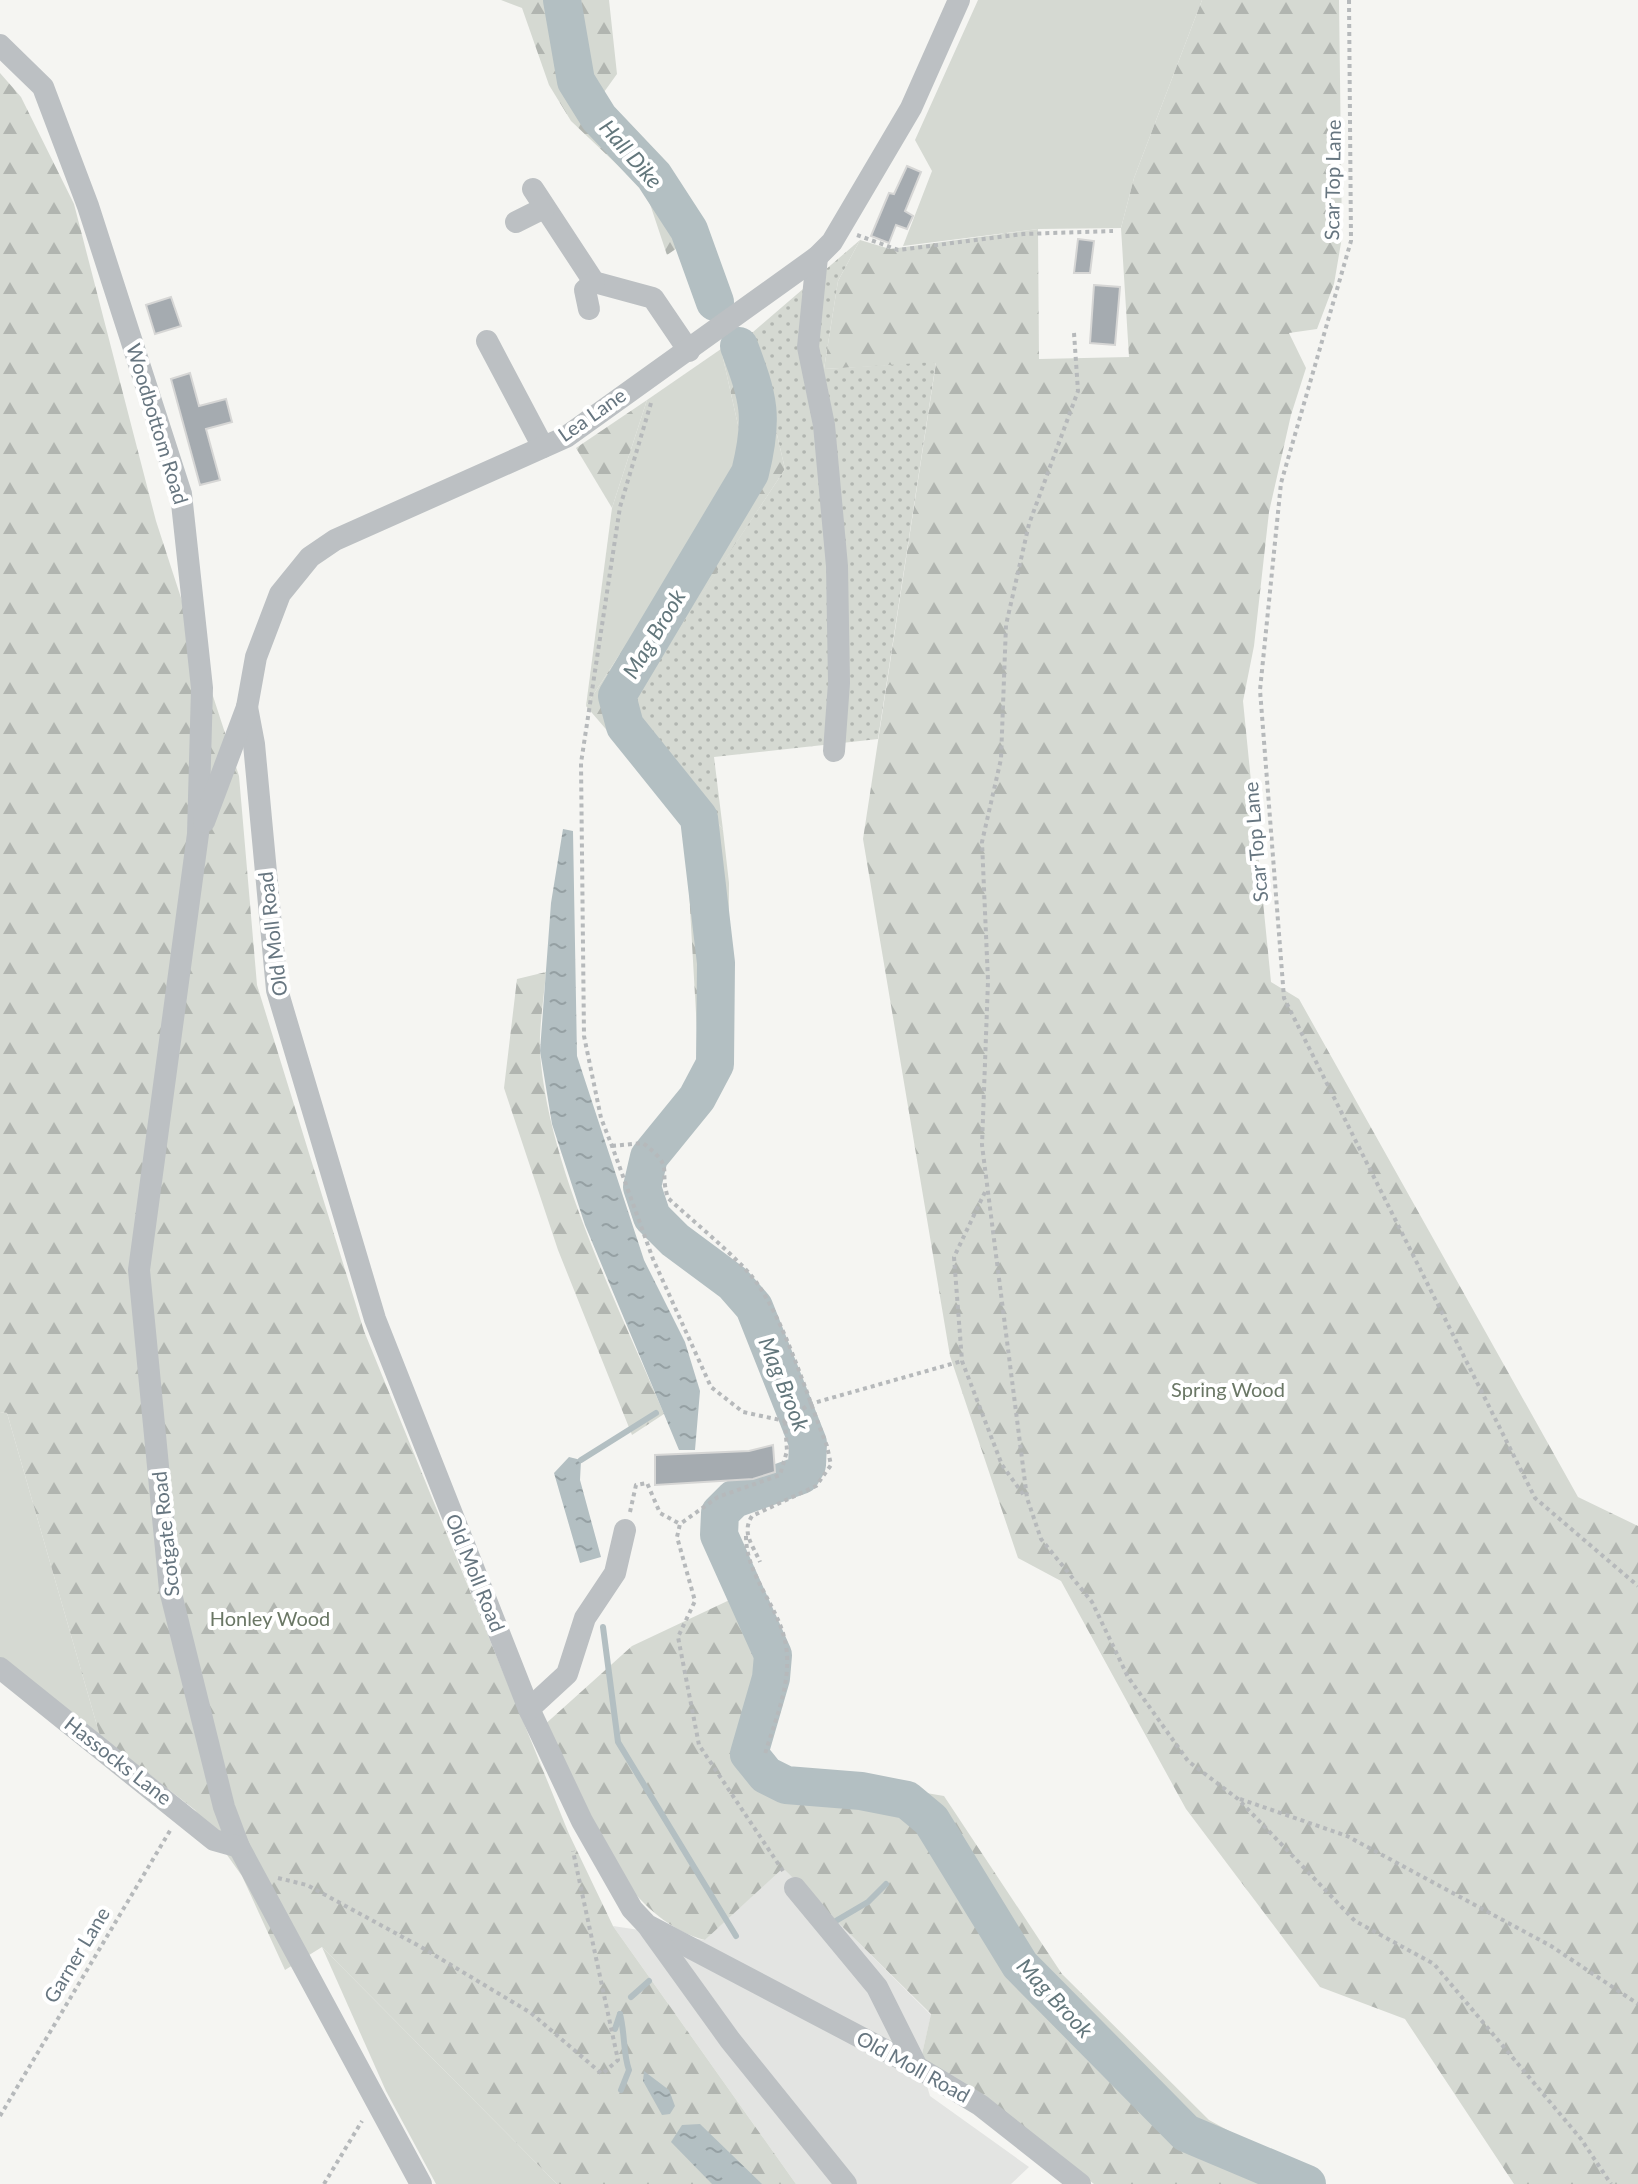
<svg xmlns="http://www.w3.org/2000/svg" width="1638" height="2184" viewBox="0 0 1638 2184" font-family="Lato,sans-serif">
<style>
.built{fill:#e3e4e2}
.green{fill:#d5d9d2}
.forest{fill:url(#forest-firs)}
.garden{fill:url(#garden-dots)}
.water{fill:url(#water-ripples)}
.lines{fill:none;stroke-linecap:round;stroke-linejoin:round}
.stream{stroke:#b3bfc2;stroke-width:6}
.river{stroke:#b3bfc2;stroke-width:38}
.building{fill:#a5abb0;stroke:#d6d6d5;stroke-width:2}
.path{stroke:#b6b9bb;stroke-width:4;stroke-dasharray:4 4;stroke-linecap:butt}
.minor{stroke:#bcc0c3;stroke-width:22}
.labels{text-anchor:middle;stroke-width:8;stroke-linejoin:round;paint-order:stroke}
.street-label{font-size:20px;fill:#677680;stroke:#fff}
.park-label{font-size:20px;fill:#6a7765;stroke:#fff}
.water-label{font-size:22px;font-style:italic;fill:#63777c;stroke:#fff}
</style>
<defs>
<pattern id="forest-firs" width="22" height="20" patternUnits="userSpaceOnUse" patternTransform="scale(2)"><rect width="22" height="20" fill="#d5d9d2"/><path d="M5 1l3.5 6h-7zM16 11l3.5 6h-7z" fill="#b1b5b0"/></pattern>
<pattern id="garden-dots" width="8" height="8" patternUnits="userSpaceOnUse" patternTransform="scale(2)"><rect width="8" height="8" fill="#d5d9d2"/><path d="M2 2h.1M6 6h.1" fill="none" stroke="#b1b5b0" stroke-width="1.8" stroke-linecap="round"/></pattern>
<pattern id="water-ripples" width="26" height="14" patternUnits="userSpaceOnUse" patternTransform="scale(2)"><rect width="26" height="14" fill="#b3bfc2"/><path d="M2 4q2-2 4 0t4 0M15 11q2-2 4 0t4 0" fill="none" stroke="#95a0a3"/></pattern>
</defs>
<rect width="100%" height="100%" fill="#f5f5f2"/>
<!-- built -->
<polygon class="built" points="783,1867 931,2015 920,2063 930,2096 1029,2167 1011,2184 796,2184 613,1926 705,1940"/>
<!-- green -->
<g class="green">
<polygon points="978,0 1202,0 1134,178 1121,228 1038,229 903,246 932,171 915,140"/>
<polygon points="721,349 746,461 586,706 612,508 647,400"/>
<polygon points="0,1412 7,1413 100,1736 0,1659"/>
<polygon points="322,1947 557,2184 436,2184 386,2091"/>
</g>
<!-- forest -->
<g class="forest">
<polygon points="501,0 609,0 617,74 599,99 668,174 702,231 667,255 646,192 571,121 549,85 522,8"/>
<polygon points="1202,0 1339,0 1342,237 1334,284 1317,329 1289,333 1306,368 1291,415 1269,512 1254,646 1243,701 1271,982 1299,999 1578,1497 1638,1526 1638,2184 1514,2184 1405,2019 1320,1987 1186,1809 1061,1581 1018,1558 950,1356 863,839 936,363 824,369 838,281 860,240 890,249 1038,229 1039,359 1129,357 1121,228 1134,178"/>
<polygon points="0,73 21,97 74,204 156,521 239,776 257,985 364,1331 569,1834 613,1926 796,2184 557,2184 322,1947 285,1970 242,1876 195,1810 100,1736 7,1413 0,1412"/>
<polygon points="753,332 785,469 632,701 723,830 729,883 728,1079 700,1083 685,821 586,706 746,461 721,349"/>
<polygon points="647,400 612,508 576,448"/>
<path d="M546 972C544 998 539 1026 540 1051 547 1166 619 1307 664 1414L632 1435 558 1250 504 1088 517 979Z"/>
<path d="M755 1588 780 1649 779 1677 759 1754 768 1766 944 1796 1062 1974 1209 2120 1326 2184H1094L968 2090 920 2063 931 2014 783 1868 705 1940C619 1917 578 1799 542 1727L632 1646Z"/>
</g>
<!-- garden -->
<polygon class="garden" points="860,240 838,281 824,369 936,362 878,739 714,757 723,830 631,701 785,469 753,332"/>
<!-- water -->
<g class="water">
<polygon points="563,829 573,831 577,1056 644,1260 685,1342 700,1391 695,1450 679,1450 585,1225 552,1124 540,1051 551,903"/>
<polygon points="569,1457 581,1460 580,1480 601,1557 580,1563 554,1473"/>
<polygon points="644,2071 669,2090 675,2106 670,2114 662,2115 643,2081"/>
<polygon points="700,2124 762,2184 712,2184 671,2142 682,2125"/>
</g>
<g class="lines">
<!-- stream -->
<g class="stream">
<polyline points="581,1460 656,1413"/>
<polyline points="603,1627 618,1742 736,1936"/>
<polyline points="834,1922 868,1902 886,1884"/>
<polyline points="631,1997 649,1981"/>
<path d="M620 2014C625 2033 623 2054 629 2070L621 2090"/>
<polyline points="615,2029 620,2014"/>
</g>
<!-- river -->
<g class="river">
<polyline points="562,0 576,81 599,118 654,176 689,230 715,302"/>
<path d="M739 346C759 399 764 417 750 473L617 696 625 726 699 818 716 963 715 1064 697 1098 649 1157 642 1187 652 1217 675 1240 733 1283 754 1307 808 1443 807 1465 801 1475 734 1499 720 1513 719 1535 773 1655 771 1678 749 1754 766 1775 786 1785 861 1791 907 1800 931 1820 1020 1965 1186 2133 1307 2184"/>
</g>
</g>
<!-- building -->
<g class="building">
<polygon points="907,166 921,172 905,211 913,216 907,229 896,225 889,243 871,236 889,193 894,194"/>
<polygon points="1078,239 1094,241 1090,273 1074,273"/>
<polygon points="1094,285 1120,287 1115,345 1090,343"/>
<polygon points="171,297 181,326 155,334 146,305"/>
<polygon points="190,373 199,406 226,399 232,422 206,429 220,480 200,485 171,379"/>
<polygon points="773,1445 775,1472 753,1479 655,1485 655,1455 749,1451"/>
</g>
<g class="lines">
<!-- path -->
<g class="path">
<polyline points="1349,0 1351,241 1281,483 1260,690 1284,998 1535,1498 1638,1586"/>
<polyline points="857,235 898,250 1023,234 1113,231"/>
<polyline points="1074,333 1078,391 1029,524 1006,625 1001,759 982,842 988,981 982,1145 1027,1498 1041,1539 1092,1602 1128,1677 1188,1761 1238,1799 1355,1921 1434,1964 1581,2139 1611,2184"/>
<polyline points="651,403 620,507 581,763 584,1036 601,1118 612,1146 653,1259 711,1387 743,1412 785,1421 810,1404 962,1361"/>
<path d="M612 1146 643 1143C676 1169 658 1167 668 1198 695 1223 724 1246 749 1273 783 1312 807 1397 827 1446L831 1465 816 1486 752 1516C741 1533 753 1545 760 1562"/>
<polyline points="985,1192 954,1257 962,1361 1002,1465 1025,1497"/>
<polyline points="630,1512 636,1485 647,1483 660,1513 680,1524"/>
<path d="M746 1536C746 1577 780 1607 786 1646 792 1682 775 1720 765 1754"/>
<polyline points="1240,1799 1347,1836 1551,1946 1638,2004"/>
<polyline points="783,1871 699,1745 678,1637 695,1601 677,1537 680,1524 718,1497 780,1475 787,1451 785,1421"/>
<polyline points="278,1878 307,1885 421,1947 531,2013 602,2074 618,2060 573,1851"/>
<polyline points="0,2116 171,1829"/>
<polyline points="324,2184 362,2121"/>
</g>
<!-- minor -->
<g class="minor">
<polyline points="0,45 43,87 88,206 181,494 202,688 198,834 139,1270 170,1590 224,1807 239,1847 421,2184"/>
<polyline points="533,189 594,282 653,298 689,351"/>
<polyline points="516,222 544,208"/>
<polyline points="817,257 808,347 824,425 837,566 839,683 834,751"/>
<polyline points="589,309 585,290 594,282"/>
<polyline points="487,341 543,447"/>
<polyline points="247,707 254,744 277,990 375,1319 529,1709 582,1821 632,1909 647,1925 917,2067 980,2105 1080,2184"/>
<polyline points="204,822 247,707 256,657 280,594 310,557 335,540 566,437 817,257 832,242 911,108 959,0"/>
<polyline points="0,1668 214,1840 239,1847"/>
<polyline points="529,1709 567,1674 585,1618 615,1573 625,1530"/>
<polyline points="795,1888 877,1987 917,2067"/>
<polyline points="650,1929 730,2040 846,2184"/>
</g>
</g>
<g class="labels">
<!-- street labels -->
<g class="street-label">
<text transform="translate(1333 180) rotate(-89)" y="7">Scar Top Lane</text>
<text transform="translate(592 415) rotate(-35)" y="7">Lea Lane</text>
<text transform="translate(157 424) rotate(73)" y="7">Woodbottom Road</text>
<text transform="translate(1256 842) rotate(-95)" y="7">Scar Top Lane</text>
<text transform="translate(273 934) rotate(-97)" y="7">Old Moll Road</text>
<text transform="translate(166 1534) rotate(-96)" y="7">Scotgate Road</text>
<text transform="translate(475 1573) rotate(68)" y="7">Old Moll Road</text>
<text transform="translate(118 1761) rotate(38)" y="7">Hassocks Lane</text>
<text transform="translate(77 1955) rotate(-59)" y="7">Garner Lane</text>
<text transform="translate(913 2067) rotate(29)" y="7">Old Moll Road</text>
</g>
<!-- park labels -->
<g class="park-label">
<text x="1228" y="1397">Spring Wood</text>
<text x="270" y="1626">Honley Wood</text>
</g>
<!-- water labels -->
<g class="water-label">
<text transform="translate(631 154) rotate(49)" y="8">Hall Dike</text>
<text transform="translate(654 634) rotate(-59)" y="8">Mag Brook</text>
<text transform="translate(784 1384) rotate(68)" y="8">Mag Brook</text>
<text transform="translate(1055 1998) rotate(47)" y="8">Mag Brook</text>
</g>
</g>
</svg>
